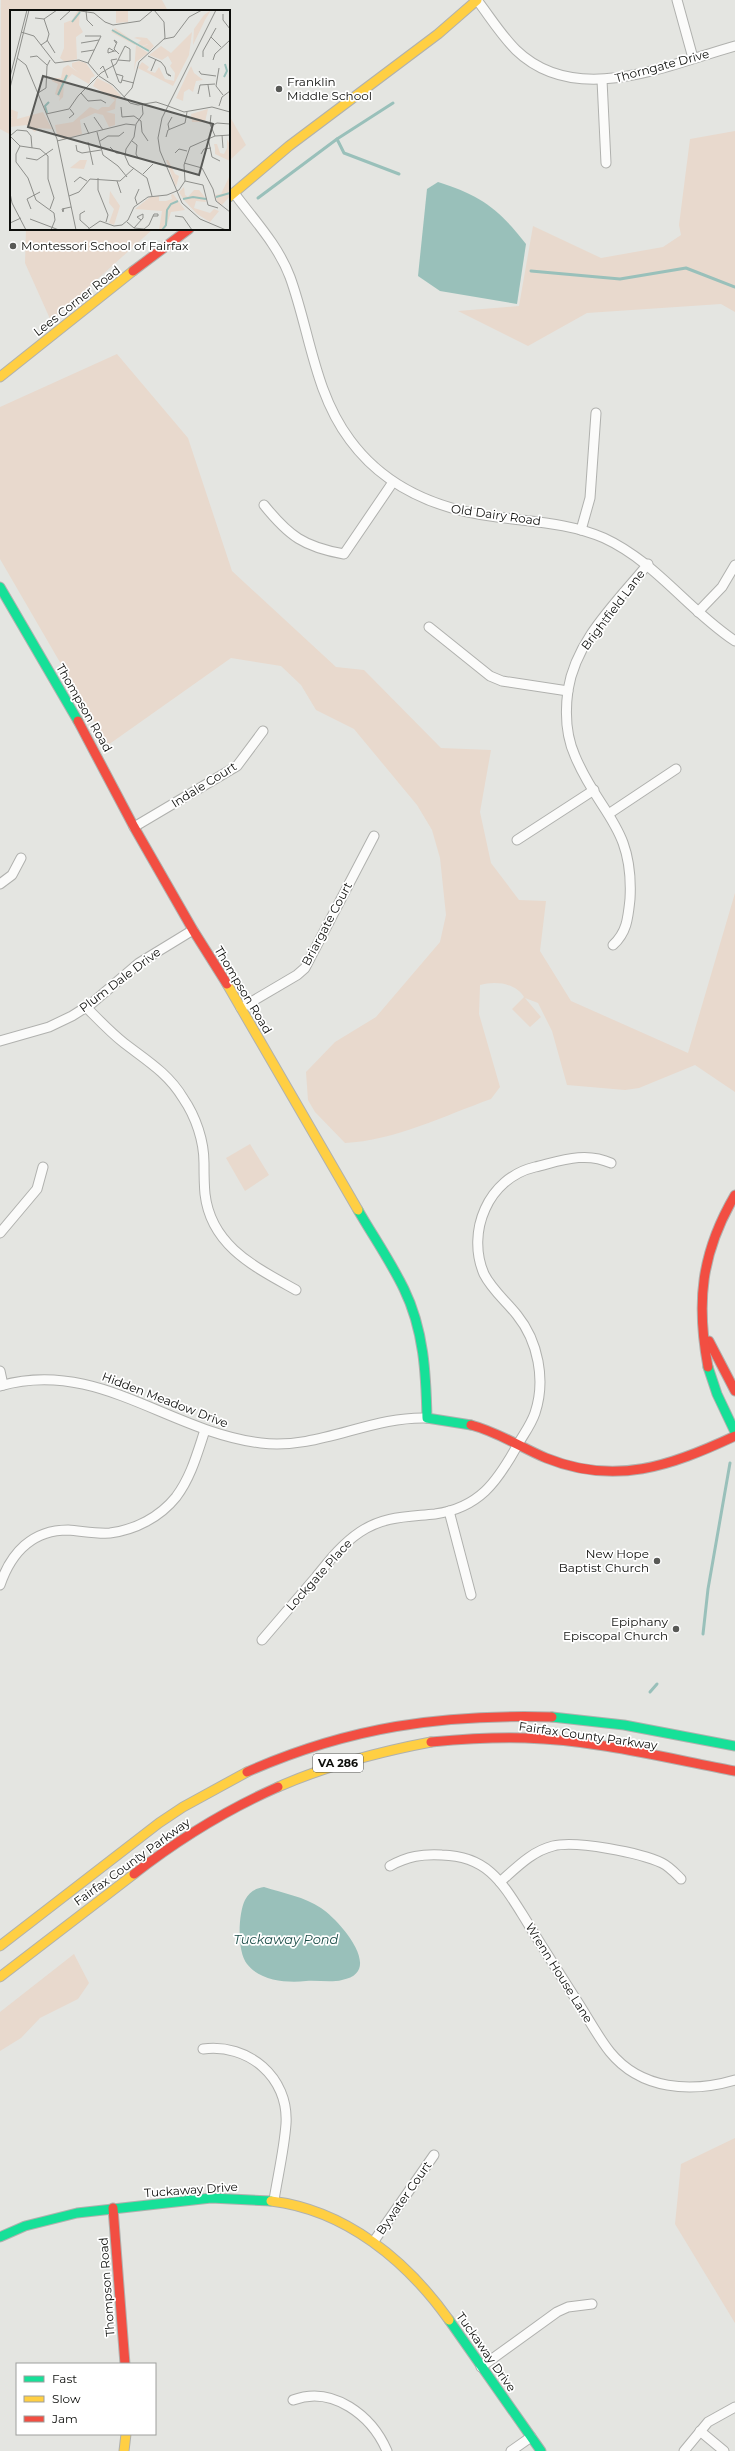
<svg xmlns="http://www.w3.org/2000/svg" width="735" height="2451" viewBox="0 0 735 2451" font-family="Montserrat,sans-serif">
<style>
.green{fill:#e8d9cd}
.water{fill:#99c0ba}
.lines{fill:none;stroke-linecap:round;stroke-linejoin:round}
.stream{stroke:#99c0ba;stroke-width:3}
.street-casing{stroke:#b0b1ae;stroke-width:11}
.fast-casing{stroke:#b0b1ae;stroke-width:11}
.slow-casing{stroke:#b0b1ae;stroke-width:11}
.jam-casing{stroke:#b0b1ae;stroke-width:11}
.street{stroke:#fbfbfa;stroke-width:9}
.fast{stroke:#16e098;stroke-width:9}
.slow{stroke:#ffcf43;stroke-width:9}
.jam{stroke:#f24e42;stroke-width:9}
.poi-dot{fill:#585956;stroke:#fff;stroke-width:1.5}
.labels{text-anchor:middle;stroke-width:3.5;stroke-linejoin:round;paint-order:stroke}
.shield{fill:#fff;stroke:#565654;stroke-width:1}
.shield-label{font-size:11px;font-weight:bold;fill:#0d0e0b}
.street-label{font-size:12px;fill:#0d0e0b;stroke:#fff}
.poi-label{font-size:12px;fill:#0d0e0b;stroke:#fff;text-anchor:start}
.water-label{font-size:13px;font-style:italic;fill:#1a4c47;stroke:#fff}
.inset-river{fill:none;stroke:#99c0ba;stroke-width:2}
.inset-road{fill:none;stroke:#8e8f8b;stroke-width:1}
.view{fill:#585956;fill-opacity:0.15;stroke:#585956;stroke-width:2}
.inset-edge{fill:none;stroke:#0d0e0b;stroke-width:2}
</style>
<rect width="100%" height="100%" fill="#e4e5e1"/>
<!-- green -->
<g class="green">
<polygon points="1,0 162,0 168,11 11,11 11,135 0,129"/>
<polygon points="229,115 246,145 229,161"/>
<polygon points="735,131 735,312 721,304 587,313 528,346 458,311 519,306 533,226 601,258 663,247 681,235 679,225 690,139"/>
<polygon points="26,229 153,229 51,321 25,263"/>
<path d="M117 354 188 438 232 571 336 667 364 670 441 748 491 750 480 812 491 863 519 900 546 901 540 951 571 1001 688 1053 735 893V1092L695 1065 639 1088 625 1090 567 1085 552 1031 538 1003 525 998 541 1017 530 1027 512 1009 524 997C515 982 494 981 480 985L479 1014 500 1087 491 1099C446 1115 393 1141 345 1143L315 1112 308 1100 306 1072 335 1042 376 1017 440 942 446 915 440 858 432 830 417 805 354 729 316 710 301 685 281 666 231 658 108 745 0 559V407Z"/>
<polygon points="250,1144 269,1175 245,1191 226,1158"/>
<polygon points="74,1954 89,1983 78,1999 40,2018 21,2038 0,2051 0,2012"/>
<polygon points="735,2138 735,2323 675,2224 681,2164"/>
</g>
<!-- water -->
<g class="water">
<path d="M438 182C480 195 499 209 526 244L517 304 440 291 418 276 427 189Z"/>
<path d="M264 1887C283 1893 305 1897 321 1908 338 1919 386 1972 342 1980 331 1983 318 1980 306 1981 287 1983 260 1981 247 1964 237 1952 238 1914 245 1900 249 1892 256 1888 264 1887Z"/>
</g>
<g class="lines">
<!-- stream -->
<g class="stream">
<polyline points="337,139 393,103"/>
<polyline points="258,198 337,139 344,153 399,174"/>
<polyline points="531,271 620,279 686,268 735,287"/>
<polyline points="703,1634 708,1589 730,1463"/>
<polyline points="650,1692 657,1684"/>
</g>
<!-- street casing -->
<g class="street-casing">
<g id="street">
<path d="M477 0C490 17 501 35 516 50 576 108 667 65 735 46"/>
<polyline points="677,0 693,58"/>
<polyline points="602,80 606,163"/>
<path d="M234 193C254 220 278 245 290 277 310 332 314 392 350 440 386 489 439 510 497 517 533 522 570 523 604 538 656 562 688 610 735 641"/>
<path d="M264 505C289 536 304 547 344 554L393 482"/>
<polyline points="581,530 590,498 596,413"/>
<polyline points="698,612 722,587 735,565"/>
<polyline points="429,627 490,676 502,681 568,691"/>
<polyline points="610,813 676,769"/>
<polyline points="134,827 237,766 263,731"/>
<polyline points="517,840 594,790"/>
<polyline points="0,884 12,875 21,858"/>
<path d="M613 945C627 932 628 918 630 899 634 826 599 814 575 756 566 736 565 712 568 690 576 640 616 603 648 564"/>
<path d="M86 1007C98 1019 110 1032 124 1043 146 1060 168 1073 183 1098 196 1117 204 1141 204 1163 204 1174 204 1184 205 1194 211 1246 255 1267 296 1290"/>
<polyline points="241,1008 297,975 305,968 374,836"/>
<polyline points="0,1041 49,1027 72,1016 91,1004 139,963 193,930"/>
<polyline points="0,1233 37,1189 43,1167"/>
<polyline points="0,1371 3,1385"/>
<path d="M0 1386C97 1358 169 1432 261 1443 319 1450 370 1416 427 1418"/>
<polyline points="449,1511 471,1595"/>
<path d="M0 1585C11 1553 32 1530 68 1530 82 1531 96 1534 110 1533 135 1530 160 1517 176 1497 191 1477 197 1454 205 1430"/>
<path d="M262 1640C280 1619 298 1598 316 1577 329 1561 342 1544 360 1532 384 1516 407 1517 435 1514 479 1508 497 1482 517 1446 523 1435 531 1425 535 1413 546 1380 538 1341 517 1315 506 1301 492 1290 484 1274 466 1232 488 1178 535 1167 560 1161 585 1151 611 1163"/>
<path d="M390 1866C408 1856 422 1854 442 1855 487 1856 502 1882 524 1917 541 1945 559 1973 577 2001 588 2018 598 2037 610 2052 641 2090 691 2093 735 2080"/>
<path d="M500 1882C516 1868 532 1851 553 1846 576 1840 641 1853 662 1863 670 1867 675 1873 681 1879"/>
<path d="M203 2049C248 2043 289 2077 286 2124 284 2150 278 2175 274 2200"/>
<polyline points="374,2241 434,2155"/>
<polyline points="481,2367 557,2312 568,2307 592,2304"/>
<path d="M293 2400C333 2385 372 2416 387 2451"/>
<polyline points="700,2431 724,2451"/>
<polyline points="511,2451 531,2437"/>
<polyline points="684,2451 708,2422 735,2407"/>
</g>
</g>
<!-- fast casing -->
<g class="fast-casing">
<g id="fast">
<polyline points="0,587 78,721"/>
<path d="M358 1210C373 1236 391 1262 404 1289 424 1330 426 1374 427 1418L471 1425"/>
<polyline points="708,1367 717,1394 735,1432"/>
<polyline points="552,1717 624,1725 735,1746"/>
<polyline points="0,2237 25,2226 77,2213 211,2198 271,2201"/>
<polyline points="449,2320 541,2451"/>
</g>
</g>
<!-- slow casing -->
<g class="slow-casing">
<g id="slow">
<polyline points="229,197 289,146 438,34 477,0"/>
<polyline points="0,377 133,271"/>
<polyline points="227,984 358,1210"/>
<path d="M278 1787C328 1765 378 1752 431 1742"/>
<polyline points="0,1946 159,1823 183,1807 247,1772"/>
<polyline points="0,1977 134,1874"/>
<path d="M271 2201C346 2210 407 2261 449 2320"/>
<polyline points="124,2451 126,2434"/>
</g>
</g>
<!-- jam casing -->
<g class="jam-casing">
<g id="jam">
<polyline points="133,271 189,229"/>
<polyline points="78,721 134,827 193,930 227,984"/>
<polyline points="709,1341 735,1391"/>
<path d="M708 1367C696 1302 701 1253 735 1195"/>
<path d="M471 1425C498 1432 520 1447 546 1458 615 1486 671 1466 735 1436"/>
<path d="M431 1742C463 1739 494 1737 525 1738 596 1740 666 1758 735 1771"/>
<path d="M247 1772C349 1727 441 1714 552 1717"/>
<path d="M134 1874C179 1839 226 1810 278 1787"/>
<polyline points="113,2208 125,2364"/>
</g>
</g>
<!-- street -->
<use href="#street" class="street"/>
<!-- fast -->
<use href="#fast" class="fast"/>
<!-- slow -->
<use href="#slow" class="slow"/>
<!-- jam -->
<use href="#jam" class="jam"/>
</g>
<!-- markers -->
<g class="poi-dot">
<circle cx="279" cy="89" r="4"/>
<circle cx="13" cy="246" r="4"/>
<circle cx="657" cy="1561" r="4"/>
<circle cx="676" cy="1629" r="4"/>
</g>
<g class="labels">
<!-- shield labels -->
<rect class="shield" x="313" y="1754" width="50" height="18" rx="3"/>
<g class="shield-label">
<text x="338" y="1767">VA 286</text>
</g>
<!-- street labels -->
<g class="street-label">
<text transform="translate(662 66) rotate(-15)" y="4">Thorngate Drive</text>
<text transform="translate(77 301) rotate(-38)" y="4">Lees Corner Road</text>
<text transform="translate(496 515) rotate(8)" y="4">Old Dairy Road</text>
<text transform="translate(613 610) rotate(-53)" y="4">Brightfield Lane</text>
<text transform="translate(84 708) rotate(60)" y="4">Thompson Road</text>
<text transform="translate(204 785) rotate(-32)" y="4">Indale Court</text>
<text transform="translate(327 924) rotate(-62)" y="4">Briargate Court</text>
<text transform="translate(120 980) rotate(-37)" y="4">Plum Dale Drive</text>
<text transform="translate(243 990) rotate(59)" y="4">Thompson Road</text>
<text transform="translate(165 1400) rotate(21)" y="4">Hidden Meadow Drive</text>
<text transform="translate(319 1575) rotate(-48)" y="4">Lockgate Place</text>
<text transform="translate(588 1736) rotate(8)" y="4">Fairfax County Parkway</text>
<text transform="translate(132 1862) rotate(-36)" y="4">Fairfax County Parkway</text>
<text transform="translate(559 1973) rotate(58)" y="4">Wrenn House Lane</text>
<text transform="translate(191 2190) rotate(-4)" y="4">Tuckaway Drive</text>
<text transform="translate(404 2198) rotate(-55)" y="4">Bywater Court</text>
<text transform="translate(107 2287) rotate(-94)" y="4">Thompson Road</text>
<text transform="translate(486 2352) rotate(55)" y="4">Tuckaway Drive</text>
</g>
<!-- poi labels -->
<g class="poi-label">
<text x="287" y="86">Franklin<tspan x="287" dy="14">Middle School</tspan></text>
<text x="21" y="250">Montessori School of Fairfax</text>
<text x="649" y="1558" text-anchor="end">New Hope<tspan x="649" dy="14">Baptist Church</tspan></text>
<text x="668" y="1626" text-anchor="end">Epiphany<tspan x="668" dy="14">Episcopal Church</tspan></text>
</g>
<!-- water labels -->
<g class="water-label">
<text x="286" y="1944">Tuckaway Pond</text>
</g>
</g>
<!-- overview -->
<g transform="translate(10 10)">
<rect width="220" height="220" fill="#e4e5e1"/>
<path d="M68 0H70L69 15 73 22 66 27 67 49 55 52 50 48 54 38V13L62 10ZM106 0H118V12L106 13ZM201 0 195 10 183 35 184 19 194 5ZM105 18 126 33 125 35 101 22ZM182 22 179 45 163 76 128 58 132 52 139 57 137 60 145 63 149 57 155 69 164 71 165 63 160 56 162 53 158 46 152 50 139 45 151 36 161 43ZM127 27 137 28 144 36 139 41 133 36 137 35 138 34 132 36 128 33 131 30 124 28ZM126 35 138 43 126 52 124 62ZM69 51 76 53 85 66 81 68 79 74 62 64 54 73 53 87 49 91 50 87 45 84 48 74 42 71V68H51L53 58 58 55 69 63 62 57V53ZM181 56 184 63 193 70 186 71 183 82 179 79 174 82 173 91 166 88ZM87 68 101 75 111 86 106 89 105 99 96 102 105 104V115L99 117 93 105 85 103 70 110 72 124 53 129 47 125 45 115 63 112 80 97 88 100 92 97H99L105 90 83 76ZM0 99 8 102 7 109 33 102 42 119 28 118 25 122 16 115 0 117V107L3 108 0 106ZM198 99 195 112H182L181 104ZM217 129 220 135V151L205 144V138L204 134H207L210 143 214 144 217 138ZM70 150H77L74 159 60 158ZM156 150H158L165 164 169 166 166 177ZM220 165V186L212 195 208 193 205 185 211 184ZM174 177 175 185 178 187 184 180H189L194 186 196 192 186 191 184 198 200 203 204 199 209 201 200 212 187 204 174 190 169 182ZM100 181 110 196 104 215 99 213 104 199 99 193ZM163 184 175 200 161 202 155 220H149L152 201 125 199 140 187 149 186V191H156L162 189 161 185Z" fill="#e8d9cd"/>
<path class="inset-river" d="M62 12 70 2M102 20 139 41M214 67 217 61 215 54M48 85 57 65M37 103 35 96 39 92M206 187 220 183M173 189 183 187 196 189M152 220 156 215 157 200 161 194 168 191"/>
<path class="inset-road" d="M64 0 84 3 95 12 103 15 130 11 143 0M206 0 152 108 148 128 150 141 172 193 190 209 216 220M76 1 77 10 83 16M213 4V10L220 19M25 8 34 9 47 0M50 10 61 0M11 22 24 26 45 53 69 50 78 53 89 66 103 75 120 93 128 95 146 92 158 96M75 26H91L78 53M201 27 211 37M154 29 164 27 179 7 192 0M37 30 45 43M71 33 89 30M106 33 104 30 107 32 104 39 109 44M31 35 37 31 39 24 34 9M104 41 99 38 98 40V43L104 41H106M71 42 84 40M138 46 151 52 155 57 157 64H158V65L161 66 158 64M20 47 27 46 37 55M193 47V41L206 18M7 48 16 55 47 129 66 220M203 50 205 44 220 30M209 58 206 76 213 85M90 59 93 56 98 68M141 61 146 49M189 61 191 64 206 66M106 64 113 66 111 73 109 72 101 50 107 49M0 67 17 0M112 70 124 73M198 75 200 87M0 78 19 0M28 83 36 78 37 56 40 50M71 83 78 91 91 90 96 93M188 84 190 75 205 74M114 87 122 78 129 52 155 28 154 12 144 0M132 93 133 104 126 114 124 127 116 139 115 146 119 155 137 168 142 186M158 96 174 102 202 97 220 102M209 96 212 87 220 81M111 97 112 107 124 106 131 111 132 122 138 131M36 104 59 99 68 86 91 63 106 54 115 36 120 39V51L108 50M201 105 200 114 205 126M84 107 93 120M59 108 64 104 60 99M74 113 79 124M201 116 207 113 220 114M159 119 158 114 162 107M87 122 93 145 108 156 117 167M212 125 213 138M0 126 10 136 30 139 38 146V169L44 188 40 199M0 126 7 120 17 121 21 126 22 138M156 127 158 120 175 113 177 102M198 128 202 147 210 151M47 131 116 114 125 115M90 131 98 126H109L114 122M122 131 127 135 126 144 128 148M78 132 83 155M66 135 67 141 72 143 91 140M10 136 6 144V152L18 168 26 190 44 203 45 210 41 220M100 137 106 143 115 144M165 143 169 139 177 141M191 144 194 139 201 138M16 148 27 150 43 139M174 153 192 158 203 179 206 191 220 202M133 164 143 154M88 168V180L98 205 96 212M107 171 111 183M175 171 193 175 198 195 208 198M64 172 70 167 77 171M0 183 2 193 16 220M59 186 69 182 80 169 110 171 124 158M127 194 125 188 129 179M54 198 53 202 52 199 61 197M21 199 17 189 30 182M75 201 70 204V210L79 218M148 204V206H143L144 204ZM165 206 173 207 182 220M20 209 49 220M117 212 124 218 134 219 139 215 143 206M0 213 11 208M124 218 133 208V204L127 207 131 210M77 220 90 211 104 216 112 215 118 210 124 197 138 187 157 185 169 180 175 171 174 155 180 137 205 126 220 125"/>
<path class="view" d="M33 66 203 114 189 165 18 117Z"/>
<rect width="220" height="220" class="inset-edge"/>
</g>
<!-- legend -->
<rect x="16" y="2363" width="140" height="72" fill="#ffffff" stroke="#9e9f9d"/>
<rect x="24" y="2376" width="20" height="6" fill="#16e098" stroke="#9e9f9d"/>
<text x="52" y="2383" font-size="12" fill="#0d0e0b">Fast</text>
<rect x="24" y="2396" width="20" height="6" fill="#ffcf43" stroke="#9e9f9d"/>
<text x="52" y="2403" font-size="12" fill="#0d0e0b">Slow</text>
<rect x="24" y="2416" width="20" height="6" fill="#f24e42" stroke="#9e9f9d"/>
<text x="52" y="2423" font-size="12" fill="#0d0e0b">Jam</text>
</svg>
